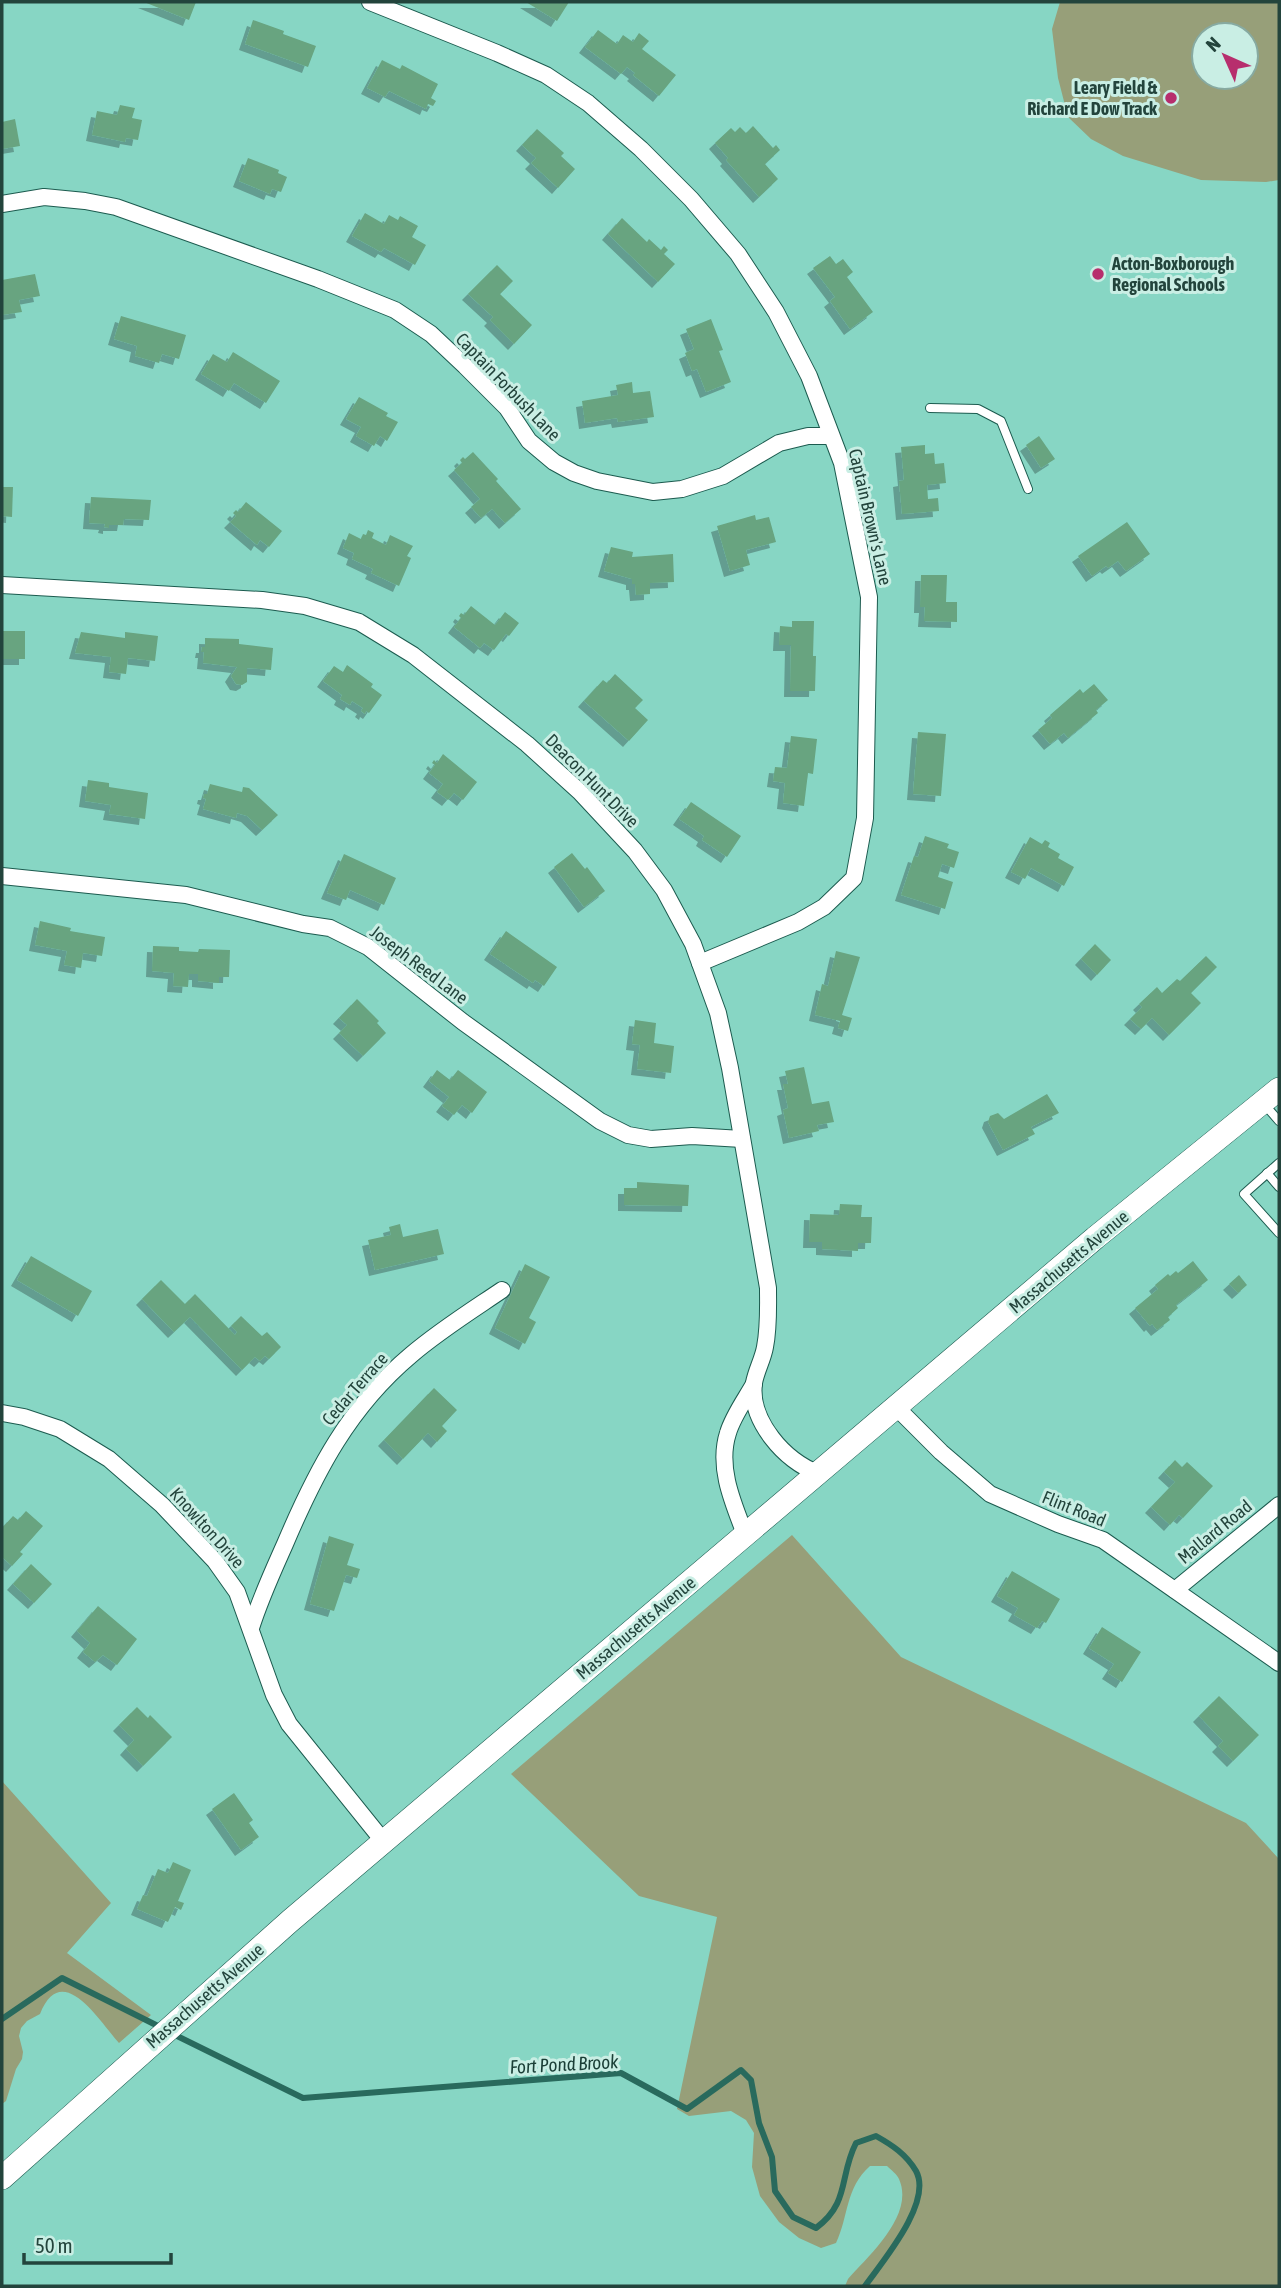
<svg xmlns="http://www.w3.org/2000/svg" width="1281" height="2288" viewBox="0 0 1281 2288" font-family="'Asap Condensed',sans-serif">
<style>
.green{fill:#979f79;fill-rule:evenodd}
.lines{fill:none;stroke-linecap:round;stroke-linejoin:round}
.stream{stroke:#296a5d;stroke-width:6}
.building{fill:#67a480;filter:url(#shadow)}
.service-casing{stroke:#1c5b4f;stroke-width:10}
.minor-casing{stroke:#1c5b4f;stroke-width:18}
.secondary-casing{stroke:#1c5b4f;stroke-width:24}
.service{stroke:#fff;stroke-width:8}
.minor{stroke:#fff;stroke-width:16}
.secondary{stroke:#fff;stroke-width:23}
.poi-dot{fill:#b72e6d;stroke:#c9eee4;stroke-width:2.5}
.labels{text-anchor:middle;stroke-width:6;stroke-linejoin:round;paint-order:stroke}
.poi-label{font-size:18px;font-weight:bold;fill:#23443c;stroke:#c9eee4;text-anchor:end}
.street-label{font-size:18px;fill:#23443c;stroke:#c9eee4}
.water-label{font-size:19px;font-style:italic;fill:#1a3e36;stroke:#c9eee4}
</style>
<defs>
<filter id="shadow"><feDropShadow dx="-6" dy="6" stdDeviation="0" flood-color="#0004"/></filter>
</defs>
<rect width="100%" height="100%" fill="#87d6c4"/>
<!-- green -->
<g class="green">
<path d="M1060 2H1279V180L1266 182 1201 180 1123 156 1091 139 1068 117 1058 78 1052 29ZM1204 35H1246V77H1204Z"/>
<path d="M792 1535 901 1657 1246 1823 1279 1859V2286H845L848 2279C869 2255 915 2215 899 2179 897 2174 891 2170 887 2166H870C845 2188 849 2216 836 2243L821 2248 799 2238 779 2222 760 2196 752 2167 754 2133 746 2120 731 2111 689 2116 677 2109 717 1917 639 1896 511 1774Z"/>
<path d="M2 1781 111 1903 67 1953 151 2015 119 2043C99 2021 62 1959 40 2014L27 2021 21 2028 19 2036 23 2052 22 2059 16 2069 6 2101 2 2104Z"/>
</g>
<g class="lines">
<!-- stream -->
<g class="stream">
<polyline points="2,2019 62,1978 162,2028"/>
<path d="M171 2033 303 2098 621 2073 687 2109 741 2070 751 2080 759 2123 772 2157 775 2191 793 2217 816 2228C850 2203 839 2176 856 2143L876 2136C892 2145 906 2154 916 2171 933 2202 883 2261 865 2286"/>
</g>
</g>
<!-- building -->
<g class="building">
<polygon points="144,2 196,2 189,20"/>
<polygon points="526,2 569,2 557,21"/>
<polygon points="253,20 284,31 283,34 316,46 308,67 245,44"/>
<polygon points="598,30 617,44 623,35 633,42 639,33 649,41 642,49 676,75 659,96 633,75 635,73 627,67 621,74 585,47"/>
<polygon points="382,60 400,69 402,65 438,84 431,98 436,101 433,106 428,104 426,109 389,91 385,97 367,88"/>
<polygon points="120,105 135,108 132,118 142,120 138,140 126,138 125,142 92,135 97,111 117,115"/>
<polygon points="15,119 20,146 2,149 2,122"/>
<polygon points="753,126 773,148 776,145 780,150 765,164 778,179 759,197 726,160 728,158 715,143 731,128 735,132 740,127 746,133"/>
<polygon points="537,129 564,153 561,156 575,169 558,188 531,163 536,158 522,145"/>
<polygon points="248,158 279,170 278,173 287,177 281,192 272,189 270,194 239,181"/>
<polygon points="365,213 384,224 389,215 398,220 400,216 418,226 412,237 426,245 415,265 384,248 381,252 352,236"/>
<polygon points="622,218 647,242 649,239 661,250 664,246 668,250 664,254 675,264 658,282 608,234"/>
<polygon points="830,256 836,264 843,259 853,272 847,277 873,312 850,329 830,301 835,297 813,268"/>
<polygon points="497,265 513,281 500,294 532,325 514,344 490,320 493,317 468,294"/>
<polygon points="35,274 40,296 19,300 22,312 2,315 2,280"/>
<polygon points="121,316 186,335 179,359 162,354 159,363 135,356 137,346 114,339"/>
<polygon points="711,319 723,350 719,351 731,382 706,392 697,369 692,371 685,353 694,349 686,329"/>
<polygon points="233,352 280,381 266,403 234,383 229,391 201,374 213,354 227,362"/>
<polygon points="632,382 633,393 650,391 654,417 618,422 617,418 585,423 582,401 618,395 616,385"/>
<polygon points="359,397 388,413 386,416 398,422 387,441 380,436 374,446 356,436 361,427 346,419"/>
<polygon points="1039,436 1055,459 1041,468 1026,445"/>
<polygon points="925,445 925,454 934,453 935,464 944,463 946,483 927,485 928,499 938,498 939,511 902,514 899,481 904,480 901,447"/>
<polygon points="473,452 498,479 496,481 521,509 505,523 492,509 481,518 471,507 480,499 454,470 462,463 460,460 463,457 465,459"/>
<polygon points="2,487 13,487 12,517 2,516"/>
<polygon points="91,497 151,500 149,520 124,519 123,525 109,525 109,528 104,527 105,524 89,523"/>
<polygon points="246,502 282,531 269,547 260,540 257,545 230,522 236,516 233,513 236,510 238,512"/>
<polygon points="755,515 756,520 769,517 776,542 746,550 750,565 730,571 717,526"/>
<polygon points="1127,522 1150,554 1126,571 1118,561 1108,568 1106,566 1092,576 1078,556"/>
<polygon points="368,530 374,533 372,538 386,545 390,535 413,546 407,556 411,558 399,586 371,573 373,569 352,559 354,553 343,548 349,533 361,539 363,534 366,535"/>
<polygon points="611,547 633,552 632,557 673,554 674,582 650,583 650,594 636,595 635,584 632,584 632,579 604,571"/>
<polygon points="921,575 947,575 946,602 957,602 957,622 924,621 925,607 920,607"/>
<polygon points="471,606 495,625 505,612 519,623 509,636 506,634 494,650 484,643 480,648 454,627 461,618 459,616 461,613 464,615"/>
<polygon points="792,621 814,621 813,656 816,656 815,691 790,691 791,645 779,645 780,626 792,627"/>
<rect x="2" y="631" width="23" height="28"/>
<polygon points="81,632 125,638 125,632 158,636 155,661 128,658 126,674 109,672 111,657 75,653"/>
<polygon points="205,638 239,639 239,644 273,648 271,670 247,668 247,682 242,685 236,684 231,676 237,667 203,663 204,652 201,652 202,647 205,647"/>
<polygon points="347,665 373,684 371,687 382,695 369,713 366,711 365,714 361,711 363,708 352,701 350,705 340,699 342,695 323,681 334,666 343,672"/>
<polygon points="615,674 643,700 635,708 648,720 629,741 584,701 603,680 607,683"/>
<polygon points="1094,684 1108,700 1096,710 1098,713 1068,738 1064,733 1050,744 1038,730 1052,718 1050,715 1080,689 1083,693"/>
<polygon points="918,732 946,734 941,796 913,794"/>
<polygon points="791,736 817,739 813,774 808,773 804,806 783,803 785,783 773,781 775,767 787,768"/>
<polygon points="443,754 477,782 463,800 454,793 448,800 437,792 443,784 429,773 435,765 432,763 434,760 437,763"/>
<polygon points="88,780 109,783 109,787 148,793 145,819 109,814 111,805 85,801"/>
<polygon points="210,784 242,792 243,787 249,788 278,815 262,830 247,816 237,813 236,818 203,809 206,799 203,798 204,794 207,794"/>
<polygon points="691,802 741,836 727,857 702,840 704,836 679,819"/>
<polygon points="925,836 949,844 947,848 959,852 954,868 942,864 938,877 953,882 945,909 901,895 914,856 918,857"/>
<polygon points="1030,837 1042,844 1045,840 1050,843 1048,847 1060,854 1058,858 1074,867 1064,886 1031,868 1025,879 1011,872"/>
<polygon points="572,853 585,869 587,867 605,891 584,907 554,867"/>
<polygon points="344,854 396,878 384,905 350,890 346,900 327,893"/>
<polygon points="40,921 71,928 70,931 105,937 102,956 83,953 81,968 64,965 67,951 35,945"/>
<polygon points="506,931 557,967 544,986 535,980 533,983 490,954"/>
<polygon points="1095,944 1111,960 1097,975 1081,959"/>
<polygon points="153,946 179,947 179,951 198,952 199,949 230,950 229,977 219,977 219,983 198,981 198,974 189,974 188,987 173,986 174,973 152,971"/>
<polygon points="836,951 860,957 842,1015 852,1018 848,1031 838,1028 840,1021 815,1015 822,984 828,986"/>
<polygon points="1206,956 1217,967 1191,993 1201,1003 1169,1035 1152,1018 1141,1029 1130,1019 1142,1007 1139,1004 1157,987 1162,993 1177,979 1180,981"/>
<polygon points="357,999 379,1021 377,1023 386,1033 363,1056 339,1033 347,1025 339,1018"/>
<polygon points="635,1020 656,1023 654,1043 674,1046 671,1073 637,1069 640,1045 632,1044"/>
<polygon points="804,1067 812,1104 829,1101 834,1122 817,1125 819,1131 789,1138 783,1110 788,1108 783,1084 788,1084 785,1071"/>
<polygon points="437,1070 450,1080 458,1070 487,1092 472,1113 462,1105 454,1115 442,1106 449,1097 429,1081"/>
<polygon points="1047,1094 1059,1113 1031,1127 1035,1134 1003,1150 988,1122 990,1116 998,1113 1004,1119"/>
<polygon points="637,1182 689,1185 688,1206 624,1205 624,1188 637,1188"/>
<polygon points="840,1204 862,1205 861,1217 872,1217 871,1243 858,1243 858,1251 822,1249 822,1242 809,1242 810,1214 839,1215"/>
<polygon points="400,1224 403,1237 438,1229 444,1254 375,1270 368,1240 391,1235 389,1227"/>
<polygon points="31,1256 92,1291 78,1316 17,1280"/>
<polygon points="1193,1261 1208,1280 1176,1305 1178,1308 1168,1317 1170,1320 1157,1330 1152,1324 1150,1326 1135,1308 1158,1289 1155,1285 1168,1274 1170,1276 1176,1271 1178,1273"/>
<polygon points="525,1264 550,1277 529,1318 536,1322 525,1344 495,1328"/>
<polygon points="1239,1275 1247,1285 1238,1293 1229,1284"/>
<polygon points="161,1280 185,1304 195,1294 235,1335 237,1332 231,1326 241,1316 262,1336 267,1332 281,1347 269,1359 265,1356 260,1361 255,1357 242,1370 190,1317 174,1332 142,1299"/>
<polygon points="434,1388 457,1410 442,1426 447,1431 437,1442 428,1433 403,1459 384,1440"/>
<polygon points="1175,1460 1182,1467 1187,1462 1213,1486 1183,1518 1179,1515 1170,1525 1151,1507 1175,1482 1164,1472"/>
<polygon points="26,1511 43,1526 20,1552 23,1554 12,1566 2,1557 2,1528 13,1516 18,1520"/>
<polygon points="329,1536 354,1544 347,1565 360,1569 357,1578 346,1575 334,1611 310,1604"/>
<polygon points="31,1564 52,1584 34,1603 13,1584"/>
<polygon points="1012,1571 1060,1599 1046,1623 1042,1621 1037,1628 1014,1615 1018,1608 997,1596"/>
<polygon points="98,1606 137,1639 117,1665 103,1655 95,1662 83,1652 90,1643 77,1631"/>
<polygon points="1102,1627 1141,1652 1122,1682 1108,1673 1114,1664 1089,1648"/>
<polygon points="1219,1696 1259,1735 1233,1761 1218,1746 1223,1741 1199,1716"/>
<polygon points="137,1707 148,1718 150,1715 172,1737 143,1766 126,1749 134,1740 119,1725"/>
<polygon points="234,1793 253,1820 249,1823 259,1837 241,1850 212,1809"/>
<polygon points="173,1862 191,1870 178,1901 184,1903 181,1910 175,1907 168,1922 137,1909 143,1895 147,1896 158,1869 168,1873"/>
</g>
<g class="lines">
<!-- service casing -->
<g class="service-casing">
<g id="service">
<polyline points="930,408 978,409 1001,421 1028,489"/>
<polyline points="1265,1105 1279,1121"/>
<polyline points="1279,1163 1244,1194 1279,1233"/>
<polyline points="1267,1173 1279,1187"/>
</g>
</g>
<!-- minor casing -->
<g class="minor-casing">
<g id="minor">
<polyline points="370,2 497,53 546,75 588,103 641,149 691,199 738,254 776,312 809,376 842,463 869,597 865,818 854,878 824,907 798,922 700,963"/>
<polyline points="2,204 44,197 85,201 116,207 318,279 395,310 431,334 465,366 507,408 529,441 554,462 574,473 597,481 653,492 682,489 723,476 779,443 808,436 830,436"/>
<path d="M2 585 262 600 305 606 359 622 413 655 527 744 580 792 635 851 664 890 693 944 718 1013 730 1068 768 1288C768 1307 769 1327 765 1347 763 1359 756 1371 754 1383 749 1420 785 1462 818 1473"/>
<polyline points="2,876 186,895 303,924 330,928 368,947 463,1022 600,1121 628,1135 651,1139 692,1136 742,1139"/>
<polyline points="896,1407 941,1452 990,1494 1058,1524 1103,1540 1279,1663"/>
<polyline points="2,1413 24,1417 60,1429 109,1459 162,1505 215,1561 237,1592 274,1695 289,1724 384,1842"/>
<path d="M745 1534C733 1503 717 1467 728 1433 733 1416 745 1400 754 1384"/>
<polyline points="1175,1590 1279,1505"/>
<path d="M251 1628C260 1599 273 1571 285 1544 316 1471 349 1407 411 1355 439 1331 471 1311 502 1290"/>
</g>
</g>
<!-- secondary casing -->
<g class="secondary-casing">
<polyline id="secondary" points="2,2178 290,1921 1095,1238 1279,1089"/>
</g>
<!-- service -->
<use href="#service" class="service"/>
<!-- minor -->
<use href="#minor" class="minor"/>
<!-- secondary -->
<use href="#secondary" class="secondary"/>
</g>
<!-- markers -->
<g class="poi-dot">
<circle cx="1171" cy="98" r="7"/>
<circle cx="1098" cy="274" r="7"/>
</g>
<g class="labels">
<!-- poi labels -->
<g class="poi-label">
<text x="1157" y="94">Leary Field &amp;<tspan x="1157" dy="21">Richard E Dow Track</tspan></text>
<text x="1112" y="270" text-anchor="start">Acton-Boxborough<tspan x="1112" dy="21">Regional Schools</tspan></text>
</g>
<!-- street labels -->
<g class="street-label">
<text transform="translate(508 387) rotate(46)" y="6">Captain Forbush Lane</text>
<text transform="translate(870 517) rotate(77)" y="6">Captain Brown's Lane</text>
<text transform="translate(592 781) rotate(45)" y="6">Deacon Hunt Drive</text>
<text transform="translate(419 965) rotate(37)" y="6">Joseph Reed Lane</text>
<text transform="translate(1069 1262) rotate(-40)" y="6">Massachusetts Avenue</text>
<text transform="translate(355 1389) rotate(-49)" y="6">Cedar Terrace</text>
<text transform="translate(1074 1509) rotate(22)" y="6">Flint Road</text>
<text transform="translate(207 1528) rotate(48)" y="6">Knowlton Drive</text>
<text transform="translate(1215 1532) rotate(-39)" y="6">Mallard Road</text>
<text transform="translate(636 1628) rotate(-40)" y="6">Massachusetts Avenue</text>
<text transform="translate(205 1996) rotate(-41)" y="6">Massachusetts Avenue</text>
</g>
<!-- water labels -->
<g class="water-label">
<text transform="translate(564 2064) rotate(-3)" y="7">Fort Pond Brook</text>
</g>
</g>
<!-- border -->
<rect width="1281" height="2288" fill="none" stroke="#23443c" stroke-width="7"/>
<!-- north arrow -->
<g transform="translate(1225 56) rotate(315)"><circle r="33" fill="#c9eee4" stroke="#87aaa1" stroke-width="2"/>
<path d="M0-5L12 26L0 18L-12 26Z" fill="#b72e6d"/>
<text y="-10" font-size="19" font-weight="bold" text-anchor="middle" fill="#23443c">N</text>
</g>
<!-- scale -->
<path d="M24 2253v10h147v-10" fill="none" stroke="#23443c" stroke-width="3.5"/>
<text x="35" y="2253" font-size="21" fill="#23443c" stroke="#c9eee4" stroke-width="5" paint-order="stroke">50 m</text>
</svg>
